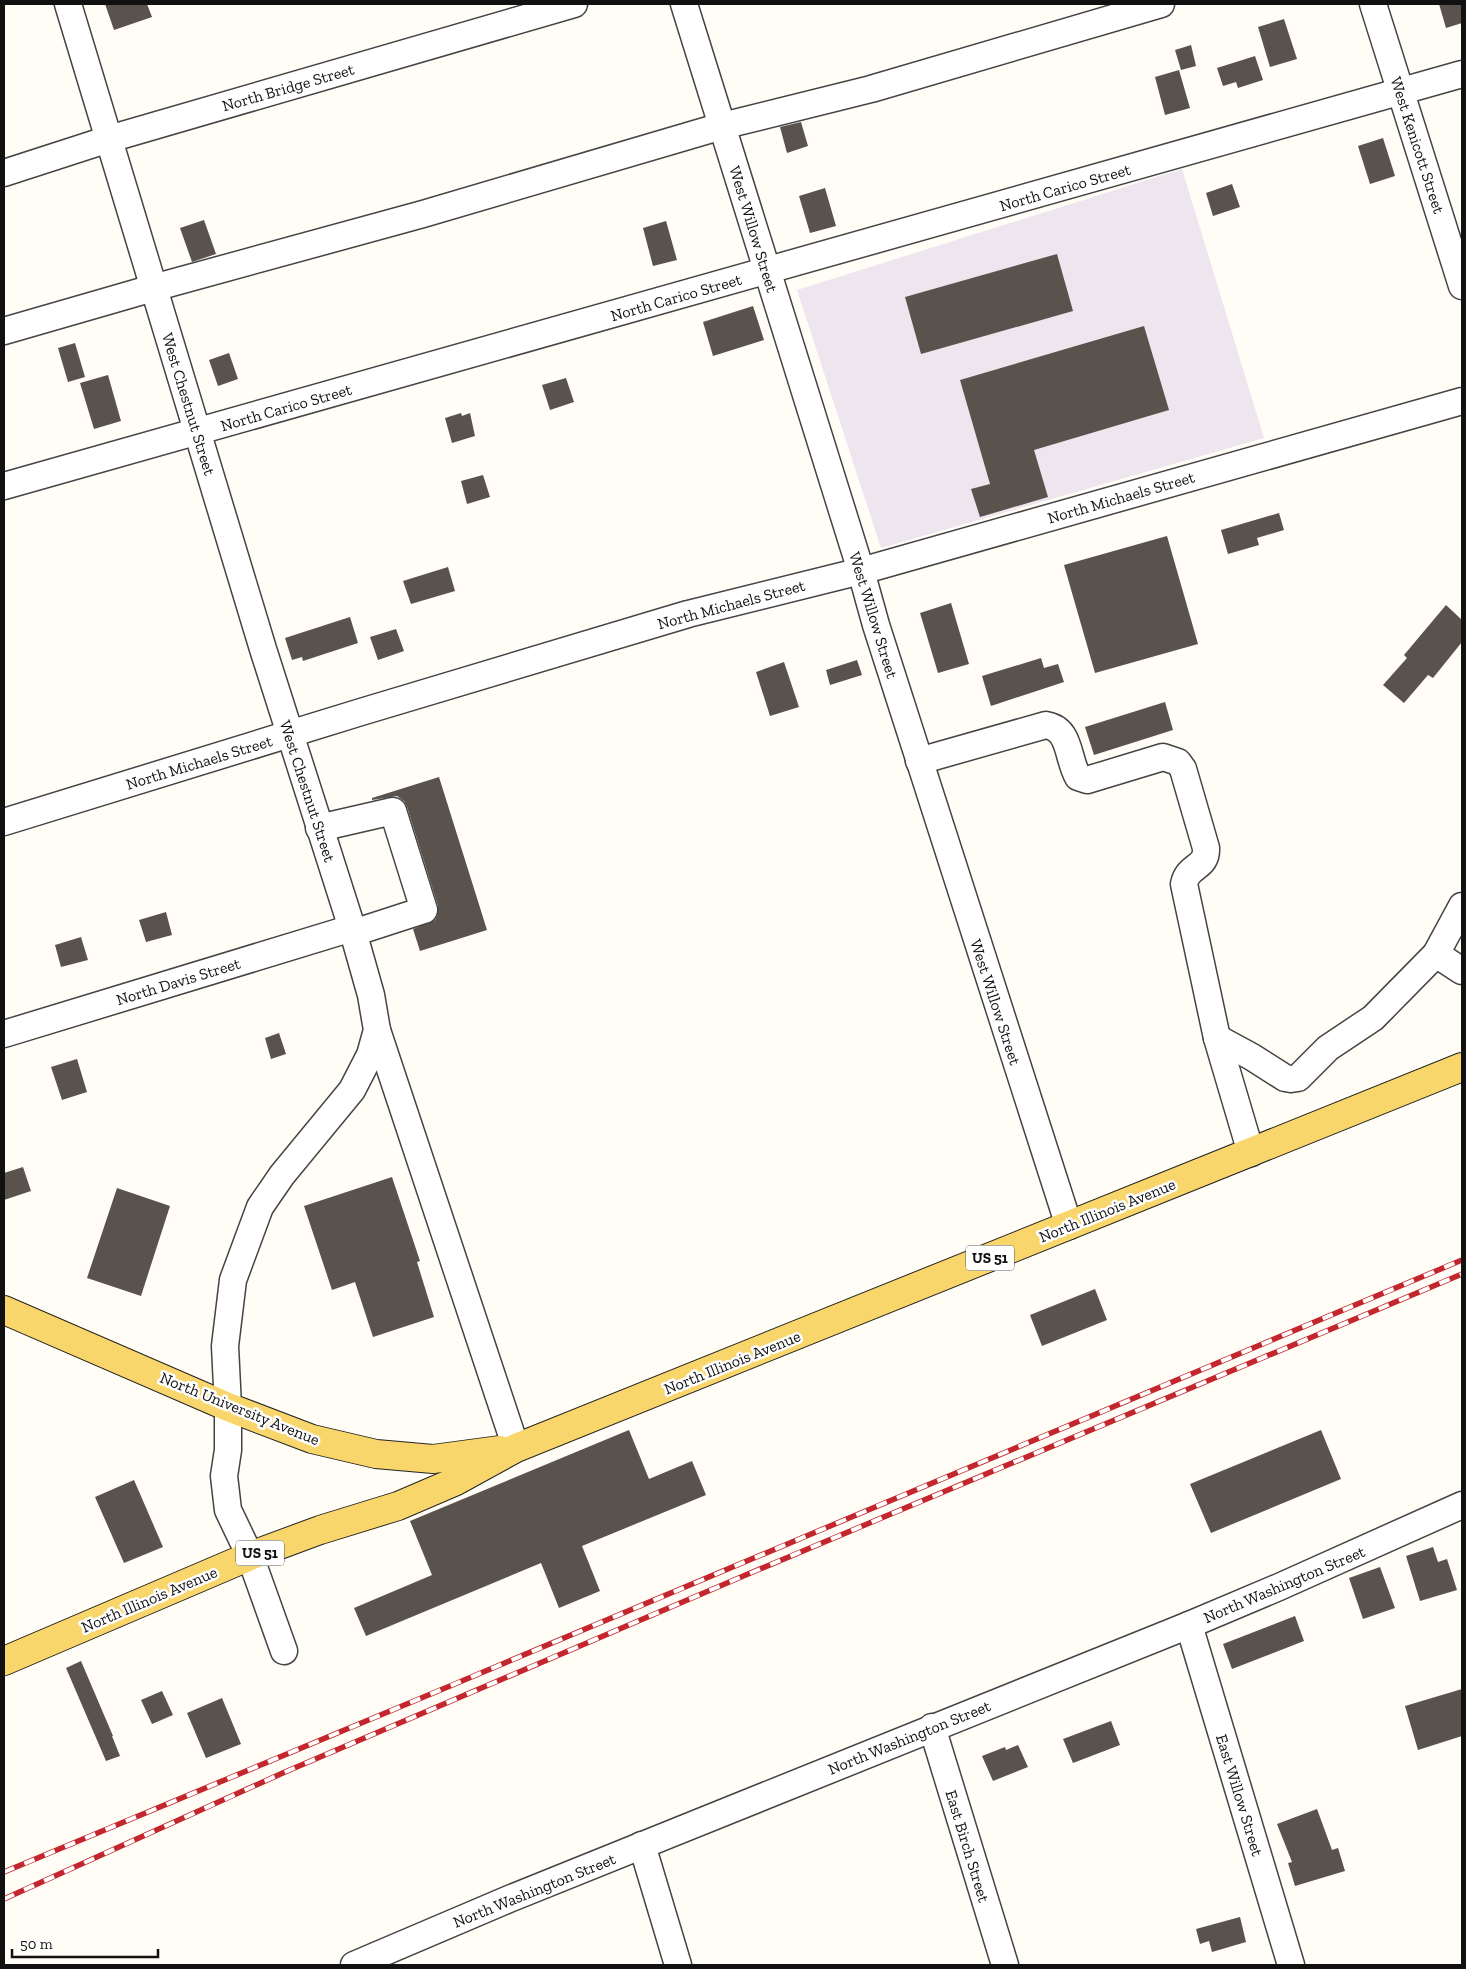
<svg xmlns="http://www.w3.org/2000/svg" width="1466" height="1969" viewBox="0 0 1466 1969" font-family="'Zilla Slab',serif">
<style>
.industrial{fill:#eee6ef}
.building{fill:#5a524d}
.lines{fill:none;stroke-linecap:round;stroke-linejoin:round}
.minor-casing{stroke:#444;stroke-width:29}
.major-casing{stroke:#222;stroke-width:30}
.minor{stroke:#fff;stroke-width:26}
.major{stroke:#f9d66b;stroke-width:28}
.rail-casing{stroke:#c4262e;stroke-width:5.5}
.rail{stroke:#fff;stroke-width:4;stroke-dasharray:11;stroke-linecap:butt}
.labels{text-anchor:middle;stroke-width:5;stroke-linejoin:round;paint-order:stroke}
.shield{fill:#fff;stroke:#585858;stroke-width:1}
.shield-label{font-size:15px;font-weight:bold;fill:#111}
.street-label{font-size:16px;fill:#111;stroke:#fff}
</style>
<rect width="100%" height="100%" fill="#fffdf5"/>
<!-- industrial -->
<polygon class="industrial" points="1182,169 1264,438 881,548 797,290"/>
<!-- building -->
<g class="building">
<polygon points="105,4 147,4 152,17 114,30"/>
<polygon points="1439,4 1462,4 1462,23 1446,28"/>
<polygon points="1284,19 1297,59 1270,67 1258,27"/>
<polygon points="1191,45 1196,66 1181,70 1175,50"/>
<polygon points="1255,56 1263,80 1238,88 1236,82 1223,86 1217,68"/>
<polygon points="1179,70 1190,108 1165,115 1155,77"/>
<polygon points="801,122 808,146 787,153 780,127"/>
<polygon points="1383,138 1395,176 1370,184 1358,146"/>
<polygon points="1232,184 1240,207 1213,216 1206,193"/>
<polygon points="825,188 836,226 810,233 799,196"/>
<polygon points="204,220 216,254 192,262 180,228"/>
<polygon points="666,221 677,260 653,266 643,228"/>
<polygon points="1057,254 1073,311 921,354 905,297"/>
<polygon points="753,306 764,340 713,356 703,322"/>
<polygon points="1144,326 1169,410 1034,450 1048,497 980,517 971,489 990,484 960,380"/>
<polygon points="75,343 85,377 68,382 58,348"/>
<polygon points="229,353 238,379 218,386 209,360"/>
<polygon points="108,375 121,421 94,429 80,383"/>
<polygon points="566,378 574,402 550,410 542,385"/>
<polygon points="461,413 462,416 470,413 475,436 452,443 445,418"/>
<polygon points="483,475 490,497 467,504 461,481"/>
<polygon points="1279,513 1284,530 1257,538 1259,545 1228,554 1221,530"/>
<polygon points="1167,536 1198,644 1095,673 1064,565"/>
<polygon points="448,567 455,591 411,604 403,581"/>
<polygon points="951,603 969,664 938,673 920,613"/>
<polygon points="1446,605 1462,620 1462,642 1433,678 1428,675 1404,703 1383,685 1407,658 1404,655"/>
<polygon points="350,617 358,643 303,661 302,657 292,660 285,638"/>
<polygon points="396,629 404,651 378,660 370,637"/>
<polygon points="1041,658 1044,668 1058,664 1064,682 991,706 982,676"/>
<polygon points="857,660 862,675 830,685 826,670"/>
<polygon points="784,662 799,707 770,716 756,672"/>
<polygon points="1165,702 1173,730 1094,755 1085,727"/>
<polygon points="439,777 487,930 420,951 413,929 435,920 438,914 438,906 407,807 404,801 397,796 372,800 372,798"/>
<polygon points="166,912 172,935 146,942 139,920"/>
<polygon points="81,937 88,960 61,967 55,945"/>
<polygon points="279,1033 286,1054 271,1059 265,1038"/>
<polygon points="77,1059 87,1092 62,1100 51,1067"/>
<polygon points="23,1167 31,1191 4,1200 4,1173"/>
<polygon points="392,1177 420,1261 417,1262 434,1317 373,1337 355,1282 332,1290 304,1206"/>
<polygon points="117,1188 170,1206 141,1296 87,1278"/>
<polygon points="1095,1289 1107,1320 1042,1346 1030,1315"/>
<polygon points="629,1430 649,1479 692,1461 706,1495 582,1546 600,1591 559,1608 541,1563 366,1636 354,1608 432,1575 410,1521"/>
<polygon points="1321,1430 1341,1479 1211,1533 1190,1484"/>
<polygon points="134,1480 163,1547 124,1563 95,1497"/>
<polygon points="1433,1547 1438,1562 1447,1559 1457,1590 1420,1601 1406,1556"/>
<polygon points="1380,1567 1395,1608 1363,1619 1349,1578"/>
<polygon points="1295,1616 1304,1641 1232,1669 1223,1644"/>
<polygon points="81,1661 113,1736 112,1736 120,1756 106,1761 66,1668"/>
<polygon points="1462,1689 1462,1736 1418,1750 1405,1706"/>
<polygon points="162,1691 173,1715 152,1724 141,1700"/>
<polygon points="222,1698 241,1744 206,1758 187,1713"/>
<polygon points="1111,1721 1120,1745 1073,1763 1063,1739"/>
<polygon points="1018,1745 1028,1767 993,1781 982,1756 1005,1747 1006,1750"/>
<polygon points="1317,1809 1332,1850 1338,1848 1345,1871 1295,1886 1288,1863 1292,1862 1277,1824"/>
<polygon points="1240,1917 1246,1942 1212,1952 1209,1941 1200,1944 1196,1929"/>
</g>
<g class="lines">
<!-- minor casing -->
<g class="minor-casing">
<g id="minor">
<polyline points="68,4 263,649 352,928 371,995 377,1030 370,1055 352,1090 282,1175 260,1207 233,1280 225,1346 228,1407 228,1450 224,1476 228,1510 250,1556 284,1651"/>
<polyline points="684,4 861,571 876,625 1069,1226"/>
<polyline points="1373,4 1462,286"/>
<polyline points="4,173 109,139 574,4"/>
<polyline points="4,331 153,288 423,214 722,126 871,89 1161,4"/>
<polyline points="4,486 1462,74"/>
<path d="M919 761 1046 725C1071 729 1067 758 1078 777L1087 780 1163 757 1178 762 1183 769 1206 848C1207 869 1188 864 1184 884L1217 1038 1251 1153"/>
<polyline points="4,822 361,712 688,614 861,571 1462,401"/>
<polyline points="319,828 393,811 424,910 353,933"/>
<polyline points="1436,954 1462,971"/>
<polyline points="377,1030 516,1448"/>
<polyline points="4,1034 352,928"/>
<polyline points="1217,1038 1252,1057 1285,1078 1291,1079 1298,1078 1328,1048 1373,1018 1436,954 1462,906"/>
<polyline points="1189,1625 1291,1965"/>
<polyline points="932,1727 1005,1965"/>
<polyline points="642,1845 678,1965"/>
<polyline points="354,1965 509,1899 1189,1625 1279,1587 1462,1505"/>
</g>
</g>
<!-- major casing -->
<g class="major-casing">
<g id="major">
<polyline points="4,1310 228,1407 312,1439 376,1454 433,1459 500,1450"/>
<polyline points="4,1661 250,1556 320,1530 398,1506 454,1482 516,1448 1462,1067"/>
</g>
</g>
<!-- minor -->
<use href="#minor" class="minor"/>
<!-- major -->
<use href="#major" class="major"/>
<!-- rail casing -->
<g class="rail-casing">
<g id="rail">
<polyline points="4,1872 450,1686 1462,1260"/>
<polyline points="4,1899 285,1772 741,1577 1462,1274"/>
</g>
</g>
<!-- rail -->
<use href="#rail" class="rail"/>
</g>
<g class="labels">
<!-- shield labels -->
<g class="shield">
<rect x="966" y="1245.5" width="48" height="25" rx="4"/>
<rect x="236" y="1540.5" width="48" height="25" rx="4"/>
</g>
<g class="shield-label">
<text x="990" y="1263">US 51</text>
<text x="260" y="1558">US 51</text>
</g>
<!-- street labels -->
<g class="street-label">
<text transform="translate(288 87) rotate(-16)" y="6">North Bridge Street</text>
<text transform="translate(1418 145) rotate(72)" y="6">West Kenicott Street</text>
<text transform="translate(1065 187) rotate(-16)" y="6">North Carico Street</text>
<text transform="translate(754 229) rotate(73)" y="6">West Willow Street</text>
<text transform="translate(676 297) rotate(-16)" y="6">North Carico Street</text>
<text transform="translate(189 404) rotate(73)" y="6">West Chestnut Street</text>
<text transform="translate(286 407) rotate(-16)" y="6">North Carico Street</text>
<text transform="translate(1121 497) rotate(-16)" y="6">North Michaels Street</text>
<text transform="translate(731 604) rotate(-15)" y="6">North Michaels Street</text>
<text transform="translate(874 615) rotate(73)" y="6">West Willow Street</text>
<text transform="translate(199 762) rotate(-17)" y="6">North Michaels Street</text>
<text transform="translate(308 791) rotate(72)" y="6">West Chestnut Street</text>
<text transform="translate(178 981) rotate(-17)" y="6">North Davis Street</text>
<text transform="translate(996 1002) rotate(72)" y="6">West Willow Street</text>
<text transform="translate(1107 1210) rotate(-22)" y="6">North Illinois Avenue</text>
<text transform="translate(732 1362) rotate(-22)" y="6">North Illinois Avenue</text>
<text transform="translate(240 1408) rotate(22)" y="6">North University Avenue</text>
<text transform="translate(1284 1584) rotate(-23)" y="6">North Washington Street</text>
<text transform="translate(149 1599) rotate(-23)" y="6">North Illinois Avenue</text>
<text transform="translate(909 1737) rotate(-22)" y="6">North Washington Street</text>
<text transform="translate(1240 1795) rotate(73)" y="6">East Willow Street</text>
<text transform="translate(968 1846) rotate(73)" y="6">East Birch Street</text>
<text transform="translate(534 1890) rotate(-22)" y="6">North Washington Street</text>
</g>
</g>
<!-- border -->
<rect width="1466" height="1969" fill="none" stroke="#111111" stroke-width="10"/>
<!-- scale -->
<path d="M12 1949v8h146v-8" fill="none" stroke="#111111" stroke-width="2.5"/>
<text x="20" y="1949" font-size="15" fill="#111111" stroke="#ffffff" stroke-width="4" paint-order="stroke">50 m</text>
</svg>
